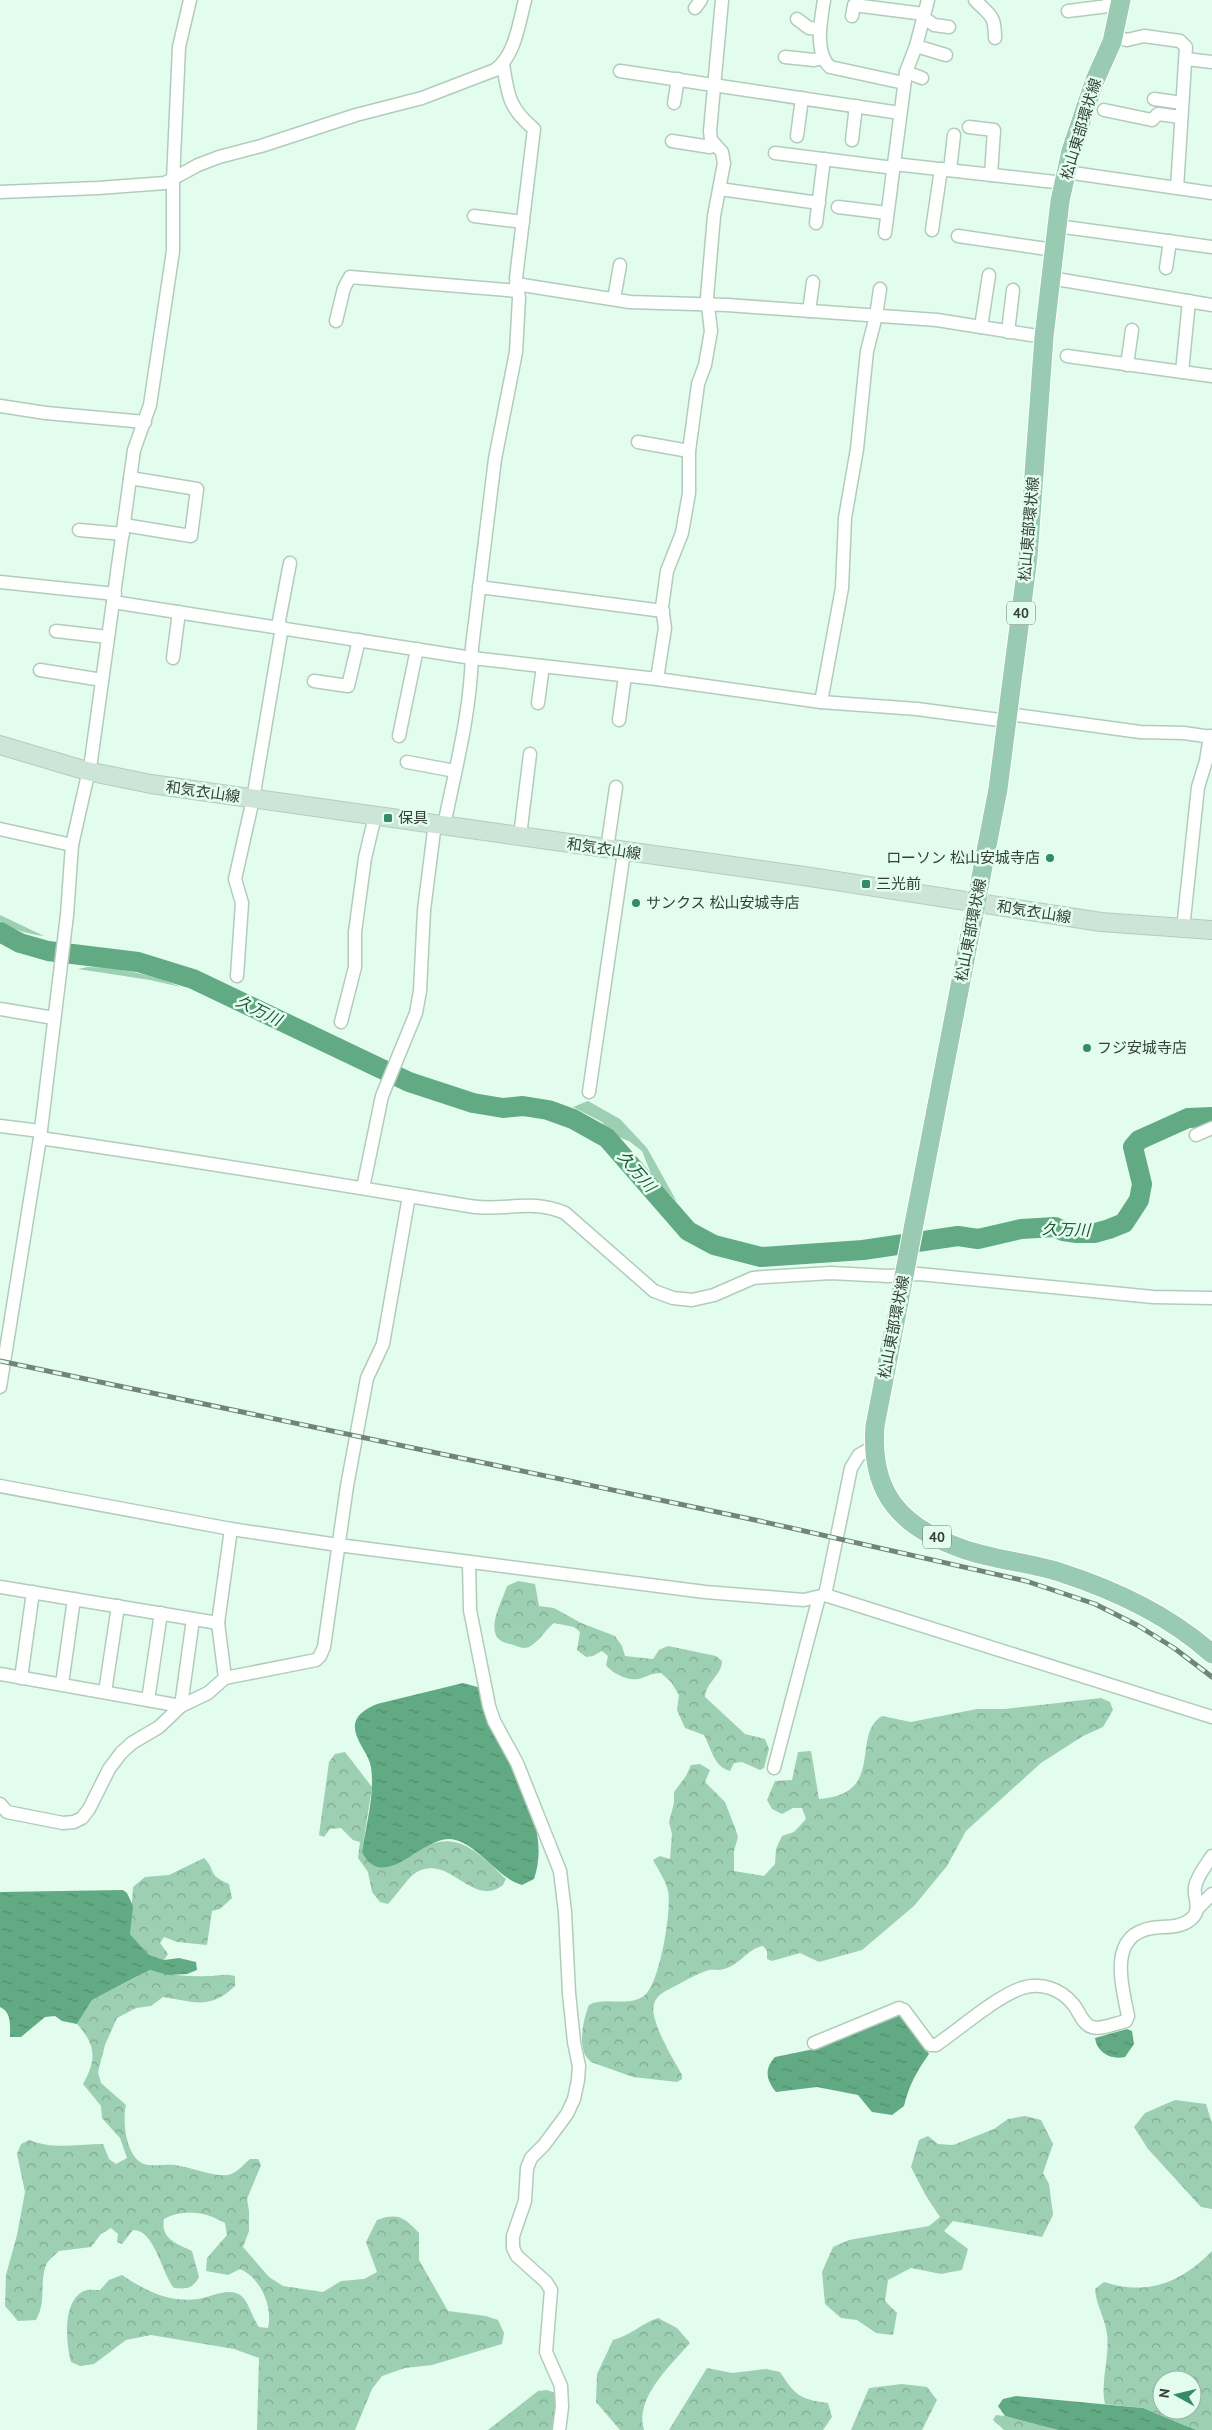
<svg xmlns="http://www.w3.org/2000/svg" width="1212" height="2430" viewBox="0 0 1212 2430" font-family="'PT Sans','Noto Sans JP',sans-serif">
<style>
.grass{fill:#9dcfb2}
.forest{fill:url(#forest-crowns);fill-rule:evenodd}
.water{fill:url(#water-ripples)}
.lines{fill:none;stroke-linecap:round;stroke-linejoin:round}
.river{stroke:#61aa83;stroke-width:20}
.minor-casing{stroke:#b2ccbc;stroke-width:15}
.secondary-casing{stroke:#b2ccbc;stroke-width:20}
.primary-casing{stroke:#fff;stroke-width:21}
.minor{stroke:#fff;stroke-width:12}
.secondary{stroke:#cce5d8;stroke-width:18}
.primary{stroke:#98cbb1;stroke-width:19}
.rail-casing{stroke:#738379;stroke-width:5}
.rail{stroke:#e2fded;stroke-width:3;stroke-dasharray:9;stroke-linecap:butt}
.poi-dot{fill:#348d62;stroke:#e2fded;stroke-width:2}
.labels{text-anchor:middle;stroke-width:5;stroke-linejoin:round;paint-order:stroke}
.shield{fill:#e2fded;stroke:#68786e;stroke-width:1}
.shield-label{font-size:14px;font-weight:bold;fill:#343f38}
.street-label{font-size:15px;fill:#343f38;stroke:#e2fded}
.poi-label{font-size:15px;fill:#343f38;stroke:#e2fded;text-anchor:start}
.water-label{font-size:16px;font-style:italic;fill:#1b5338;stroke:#e2fded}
</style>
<defs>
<pattern id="forest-crowns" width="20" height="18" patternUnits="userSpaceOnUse" patternTransform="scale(1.25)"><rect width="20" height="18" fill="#9dcfb2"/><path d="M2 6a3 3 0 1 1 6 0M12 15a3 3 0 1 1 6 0" fill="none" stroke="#81a992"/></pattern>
<pattern id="water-ripples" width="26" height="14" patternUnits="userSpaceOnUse" patternTransform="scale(1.25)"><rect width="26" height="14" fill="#61aa83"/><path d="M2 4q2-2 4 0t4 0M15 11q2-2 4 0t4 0" fill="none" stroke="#518c6c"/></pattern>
</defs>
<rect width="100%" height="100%" fill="#e2fded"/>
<!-- grass -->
<g class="grass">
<path d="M0 915 44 936C27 934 15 930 0 921Z"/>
<path d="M88 967C122 968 150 974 181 987L150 980 78 969Z"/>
<polygon points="588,1101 620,1119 647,1148 677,1202 652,1176 642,1151 629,1141 613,1135 602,1122 573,1107"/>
</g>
<!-- forest -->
<g class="forest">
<path d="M518 1581 535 1584 539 1606 554 1608 581 1623 615 1636 622 1646 625 1656 653 1659 659 1650 668 1646 716 1656 722 1661C722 1675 706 1682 705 1697L745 1734 765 1739 769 1749 764 1768 760 1770 742 1762 734 1763 730 1771C714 1767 711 1748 704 1735L685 1728 677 1710 679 1695 671 1682 661 1673C651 1673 647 1677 638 1679 627 1681 612 1673 606 1665L608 1656 602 1651 593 1656 586 1657 577 1650 580 1632 574 1627 554 1623C546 1629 541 1639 532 1645 524 1651 519 1646 510 1644 479 1639 503 1601 507 1586Z"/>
<path d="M1101 1698 1110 1702 1113 1710 1103 1727 1083 1736 1041 1763 966 1831 947 1866 914 1906 862 1950 819 1962 800 1953 772 1961 767 1959V1951L763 1946C748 1948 740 1965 724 1969 719 1971 714 1969 709 1970 698 1973 687 1980 677 1985 669 1990 657 1993 654 2004 649 2021 674 2060 682 2075V2079L677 2082 633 2077 591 2062C576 2050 583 2020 589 2005 605 1996 629 2008 645 1995 660 1982 672 1909 668 1891 666 1881 658 1869 653 1860L660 1856 670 1859 672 1834 669 1822 674 1803V1792L686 1776 691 1765 700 1764 710 1770 705 1782 725 1802 735 1828 738 1837 734 1851V1871L764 1876 775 1864 776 1849 782 1836 794 1832 806 1819 802 1808H793L782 1814 772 1809 767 1800 775 1781 792 1780 798 1752 811 1751 819 1799C887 1794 850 1735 882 1716L911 1722 977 1709H1004Z"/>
<path d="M345 1752 372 1787 362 1851C377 1853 395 1858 409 1856 416 1855 423 1847 429 1845 462 1831 484 1859 506 1879L503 1885C473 1909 450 1854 417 1872 409 1876 396 1896 388 1904L380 1902 372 1892 368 1872 358 1858 360 1842 353 1840 341 1828 330 1829 324 1837 319 1835 329 1762 335 1754Z"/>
<path d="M204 1858C217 1871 206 1874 229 1884L232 1898 220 1909 212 1911 207 1945 177 1942 164 1937 160 1943 168 1954 164 1960 149 1955 130 1934 133 1887 145 1877 169 1875Z"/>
<path d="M150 1970C168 1975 188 1977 207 1976 218 1976 224 1973 235 1976V1986C210 2010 195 2002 163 1997L151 2006 136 2008 117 2018 105 2045 98 2072 101 2083 126 2105C122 2121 126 2157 144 2164 153 2167 166 2164 175 2165 189 2167 215 2177 228 2175 237 2173 243 2165 250 2159H258L261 2165 247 2199 249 2211V2231L243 2247 269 2277 283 2286 323 2292 341 2281 364 2279 377 2272 366 2242 377 2220C398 2212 405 2218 419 2233V2260L448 2311 486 2316 498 2320 504 2333 502 2344 432 2365 405 2368 382 2376 372 2389 355 2430H257L259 2358 234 2349 151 2335 126 2340 94 2364 80 2366 71 2362C66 2343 62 2301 84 2291 88 2289 95 2290 100 2290L109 2280 122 2275C146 2291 169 2303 198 2299 210 2297 224 2289 236 2293 248 2296 251 2316 259 2327L268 2328C273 2307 261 2278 240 2269L228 2275 206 2271 207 2258 227 2235 225 2223C206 2212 184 2208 164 2219 160 2239 177 2244 192 2251L199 2277C193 2289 186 2289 174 2288 161 2272 155 2230 133 2230L122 2244 117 2242 118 2234 111 2228 101 2234 91 2247 59 2251C55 2255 48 2260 46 2265 39 2284 47 2300 36 2320L18 2321 5 2306 6 2275 17 2235 25 2192 17 2154 21 2144 29 2140C53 2150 78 2144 103 2144L109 2159 116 2164 127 2158 120 2138 102 2118 101 2106 83 2084C97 2059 96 2045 77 2024L92 2000Z"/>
<polygon points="1175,2100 1206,2104 1212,2123 1212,2209 1201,2207 1148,2149 1134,2127 1145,2113"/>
<polygon points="1025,2116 1041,2120 1053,2144 1043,2173 1049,2184 1053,2215 1042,2237 953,2221 944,2231 968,2249 962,2270 941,2274 911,2268 888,2280 885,2301 897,2313 893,2335 876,2333 857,2320 841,2318 825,2304 822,2272 833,2247 849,2240 929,2226 940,2217 926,2196 911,2167 919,2140 928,2136 938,2144 953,2145 994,2129 1008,2119"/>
<path d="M1212 2251V2430H1196L1143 2408 1105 2404C1100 2381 1110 2358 1107 2334 1105 2318 1096 2305 1095 2289L1104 2282C1147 2296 1181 2283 1212 2251ZM1162 2380H1192V2410H1162Z"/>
<path d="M658 2318 677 2328 690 2343C671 2365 634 2398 644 2430H620L596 2402 597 2374 613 2340C630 2336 642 2323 658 2318Z"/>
<path d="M707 2368 732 2373 766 2369 780 2372C796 2396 799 2399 828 2403L832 2417 823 2430H669Z"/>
<polygon points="902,2384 927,2387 937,2400 922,2430 851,2430 869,2388"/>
<polygon points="547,2390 555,2393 556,2409 552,2430 488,2430 538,2391"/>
<polygon points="996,2415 1005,2416 1058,2430 1004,2430 993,2420"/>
</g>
<!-- water -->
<g class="water">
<path d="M463 1683 481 1688C484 1702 486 1717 492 1730 513 1774 552 1827 534 1879L522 1885C495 1877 475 1839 448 1839 419 1840 383 1893 362 1852 366 1825 375 1794 371 1767 369 1753 353 1739 355 1724 357 1713 368 1708 377 1704Z"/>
<path d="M123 1890 127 1893 133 1906 130 1934 149 1955 164 1960 179 1958 196 1962 197 1970 187 1974 168 1975 150 1970 134 1978 92 2000 77 2024 62 2021 55 2016 45 2017 21 2037H10C10 2027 12 2012 0 2007V1892Z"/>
<path d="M896 2012 903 2016 929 2054C917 2071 909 2085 904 2106L892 2115 872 2112 858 2095 817 2087 776 2092C766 2080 764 2069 775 2057L819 2048Z"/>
<path d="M1127 2029 1132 2031 1134 2044 1125 2057C1111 2060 1097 2053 1095 2038Z"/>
<polygon points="1016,2396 1143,2408 1196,2430 1058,2430 1005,2416 998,2406 1003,2399"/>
</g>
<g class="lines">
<!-- river -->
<polyline class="river" points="0,932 20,943 48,951 138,962 193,979 409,1082 473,1103 503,1108 523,1106 548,1110 573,1119 607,1138 688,1231 714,1245 761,1257 863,1250 958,1236 978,1239 1021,1229 1055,1227 1063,1231 1077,1233 1095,1233 1109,1229 1124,1223 1139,1200 1142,1184 1133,1147 1139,1140 1188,1118 1212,1117"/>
<!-- minor casing -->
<g class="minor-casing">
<g id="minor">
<path d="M824 0C821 20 814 52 830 67L904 83"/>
<path d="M975 0C990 16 995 14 995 38"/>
<polyline points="695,8 701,0"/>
<polyline points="1068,11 1108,6 1109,0"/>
<polyline points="852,16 854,5 924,14"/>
<polyline points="923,17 934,25 949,27"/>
<polyline points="797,19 809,28 820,29"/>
<polyline points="1113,36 1127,40 1144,36 1180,41 1186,47 1177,188"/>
<polyline points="916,46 946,55"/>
<polyline points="785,57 814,60 823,58"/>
<polyline points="1186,59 1212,62"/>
<polyline points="620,71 900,113"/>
<polyline points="906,72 922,78"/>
<polyline points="1154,99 1182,103"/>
<polyline points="674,103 678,79"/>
<polyline points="1104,110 1152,120 1158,114 1180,117"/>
<polyline points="969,127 994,130 991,175"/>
<polyline points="797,136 802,98"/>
<polyline points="852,140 856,106"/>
<polyline points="672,141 710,147 713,144"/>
<polyline points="775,153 894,168"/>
<polyline points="894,164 1064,183"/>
<polyline points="950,170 954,135"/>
<polyline points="1066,172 1212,193"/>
<polyline points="720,189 819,203"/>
<path d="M0 192 98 188 165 183 198 165 219 157 261 146 356 115 422 98 495 70C515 56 519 23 525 0"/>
<polyline points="838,207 887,213"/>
<polyline points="474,216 523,222"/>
<polyline points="816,223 824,159"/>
<polyline points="1057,226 1212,247"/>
<polyline points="932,230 941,169"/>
<polyline points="885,233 906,72 916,46 928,0"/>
<polyline points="958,236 1054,250"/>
<polyline points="1166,268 1170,241"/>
<polyline points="1050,278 1212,305"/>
<polyline points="516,284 630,302 727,305 937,320 1044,337"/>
<polyline points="614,299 620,265"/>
<polyline points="809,311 813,282"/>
<polyline points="336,321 344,288 350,277 518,291"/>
<polyline points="981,327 989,275"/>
<polyline points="1008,332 1013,290"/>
<polyline points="1067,356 1212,376"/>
<polyline points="1127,365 1132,330"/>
<polyline points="1182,372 1189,301"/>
<polyline points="0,406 46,413 145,422"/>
<polyline points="638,442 689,451"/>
<polyline points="124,525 191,536 197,489 130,478"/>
<polyline points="79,530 123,534"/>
<polyline points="0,582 115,594"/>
<polyline points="479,587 663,611"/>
<polyline points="113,602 472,658 657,679 821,702 917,709 1007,721"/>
<polyline points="278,626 290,563"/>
<polyline points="56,631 108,637"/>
<polyline points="173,658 179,612"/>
<polyline points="40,670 102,680"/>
<polyline points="657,679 665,628 662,607 667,571 682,533 689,493 689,451 698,384 705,365 711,331 707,297 714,216 724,163 722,152 711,140 710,131 722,0"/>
<polyline points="314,681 348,686 359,640"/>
<polyline points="821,702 842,588 845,518 857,449 867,351 876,316 880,289"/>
<polyline points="538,703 543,666"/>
<polyline points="1009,714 1140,732 1184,733 1212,737"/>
<polyline points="619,720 625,676"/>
<polyline points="399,736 417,649"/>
<polyline points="407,762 455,771"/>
<path d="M444 825C456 767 472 707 472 647L495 459 516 352 519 298 516 278 534 129C509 108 508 96 503 64"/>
<polyline points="0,829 72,845"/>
<polyline points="520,836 530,754"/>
<polyline points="607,849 616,787"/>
<polyline points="1183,929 1198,787 1206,761 1210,736"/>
<polyline points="237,976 242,903 235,879 253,799 282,627"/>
<polyline points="0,1009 54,1018"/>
<polyline points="341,1022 355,967 355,932 365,858 375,816"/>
<polyline points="589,1092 624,852"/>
<polyline points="0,1126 40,1131"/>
<polyline points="1196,1135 1212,1128"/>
<path d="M40 1138C183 1159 326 1182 469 1206 503 1212 530 1198 565 1213L654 1291 673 1298 692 1300 714 1295 753 1278 764 1277 831 1273 888 1276 919 1274 1153 1297 1212 1298"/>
<polyline points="363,1188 382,1096 416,1013 420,991 424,910 435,823"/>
<polyline points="0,1387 40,1138 67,915 72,845 91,761 134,450 150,405 173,251 173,180 179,47 190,0"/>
<polyline points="0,1486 231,1529 338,1545 705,1592 804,1600 825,1595 851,1468 859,1455 873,1447"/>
<polyline points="469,1562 470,1610 489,1706 494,1721 517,1763 560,1871 565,1912 569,1993 574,2042 579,2066 578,2080 574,2099 567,2114 544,2145 531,2158 527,2168 525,2201 513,2236 513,2248 517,2256 546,2282 551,2290 546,2352 561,2386 562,2407 559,2430"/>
<polyline points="0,1587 218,1623 231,1529"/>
<polyline points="825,1595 1212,1717"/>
<polyline points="218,1623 225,1678"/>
<polyline points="0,1674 181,1706"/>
<polyline points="21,1678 33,1592"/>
<polyline points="62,1684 74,1599"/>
<polyline points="105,1692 118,1606"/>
<polyline points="148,1700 161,1613"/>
<polyline points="181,1706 193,1619"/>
<polyline points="774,1768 819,1597"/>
<polyline points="0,1804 7,1812 63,1823 74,1822 82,1818 89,1809 109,1769 121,1753 132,1743 159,1727 181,1706 208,1693 225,1678 316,1660 320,1656 324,1647 347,1486 367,1378 383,1344 409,1196"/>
<polyline points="1198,1908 1212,1894"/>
<path d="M814 2043 899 2008 904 2010 930 2045H936C961 2028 994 1998 1022 1988 1041 1982 1061 1989 1073 2004 1079 2011 1083 2025 1092 2027 1102 2030 1116 2023 1126 2021L1128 2016C1121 1980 1106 1929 1162 1927 1173 1927 1186 1926 1194 1916 1201 1907 1193 1897 1195 1887 1197 1876 1206 1865 1212 1856"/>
</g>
</g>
<!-- secondary casing -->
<g class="secondary-casing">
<polyline id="secondary" points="0,745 87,771 151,784 804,876 1101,922 1212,930"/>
</g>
<!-- primary casing -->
<g class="primary-casing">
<path id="primary" d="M1121 0 1112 42 1095 80 1071 151 1060 201 1044 337 1028 557 998 789 875 1426C870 1493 900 1527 963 1549 993 1560 1028 1562 1059 1572 1112 1589 1170 1616 1212 1654"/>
</g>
<!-- minor -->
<use href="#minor" class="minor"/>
<!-- secondary -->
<use href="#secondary" class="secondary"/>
<!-- primary -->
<use href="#primary" class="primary"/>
<!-- rail casing -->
<g class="rail-casing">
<polyline id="rail" points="0,1361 760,1521 1026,1581 1095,1604 1137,1625 1174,1648 1212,1677"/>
</g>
<!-- rail -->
<use href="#rail" class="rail"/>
</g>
<!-- markers -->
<g class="poi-dot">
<rect x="383" y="813" width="10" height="10" rx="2.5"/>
<circle cx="1050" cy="858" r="5"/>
<rect x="861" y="879" width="10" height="10" rx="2.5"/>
<circle cx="636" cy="903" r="5"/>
<circle cx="1087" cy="1048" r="5"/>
</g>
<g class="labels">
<!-- shield labels -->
<g class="shield">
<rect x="1007" y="601.5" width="28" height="23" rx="4"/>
<rect x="923" y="1525.5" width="28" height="23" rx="4"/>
</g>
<g class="shield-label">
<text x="1021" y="618">40</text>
<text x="937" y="1542">40</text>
</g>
<!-- street labels -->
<g class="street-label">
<text transform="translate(1081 129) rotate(-73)" y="5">松山東部環状線</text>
<text transform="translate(1029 529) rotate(-85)" y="5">松山東部環状線</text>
<text transform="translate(203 792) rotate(8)" y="5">和気衣山線</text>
<text transform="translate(604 849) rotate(8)" y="5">和気衣山線</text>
<text transform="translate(1034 912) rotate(9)" y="5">和気衣山線</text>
<text transform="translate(971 930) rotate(-79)" y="5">松山東部環状線</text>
<text transform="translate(894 1327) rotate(-79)" y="5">松山東部環状線</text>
</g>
<!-- poi labels -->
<g class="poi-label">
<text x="398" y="823">保具</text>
<text x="1040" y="863" text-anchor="end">ローソン 松山安城寺店</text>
<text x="876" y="889">三光前</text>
<text x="646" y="908">サンクス 松山安城寺店</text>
<text x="1097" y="1053">フジ安城寺店</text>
</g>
<!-- water labels -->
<g class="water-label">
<text transform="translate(259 1010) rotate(26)" y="6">久万川</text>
<text transform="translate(637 1171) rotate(49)" y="6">久万川</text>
<text transform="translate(1066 1229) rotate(2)" y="6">久万川</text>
</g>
</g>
<!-- north arrow -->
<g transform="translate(1177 2395) rotate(278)"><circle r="24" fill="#e2fded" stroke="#9cb1a5"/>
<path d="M0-4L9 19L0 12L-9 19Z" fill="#348d62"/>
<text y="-8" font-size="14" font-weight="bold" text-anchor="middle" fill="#343f38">N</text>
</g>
</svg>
